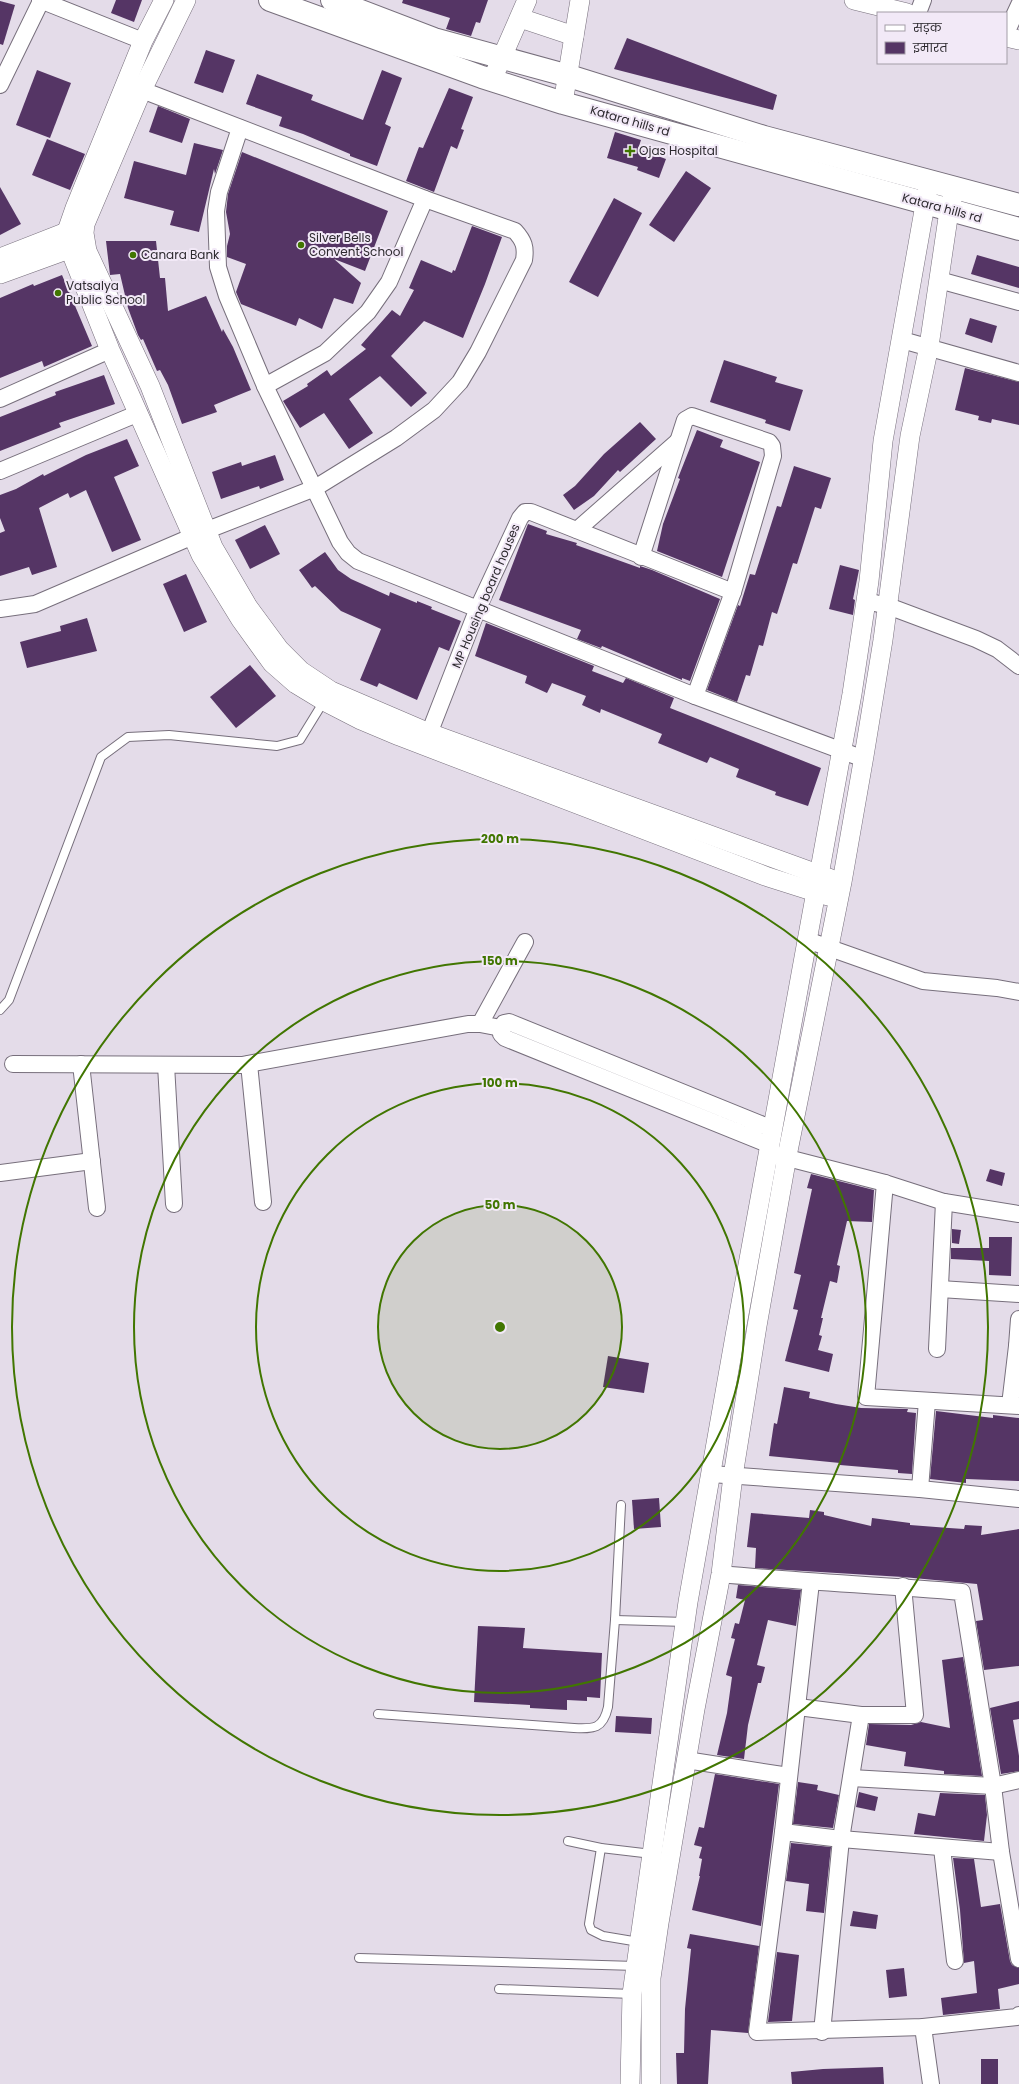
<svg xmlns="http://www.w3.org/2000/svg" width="1019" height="2084" viewBox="0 0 1019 2084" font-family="Poppins,'Noto Sans Devanagari',sans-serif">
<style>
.building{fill:#553565}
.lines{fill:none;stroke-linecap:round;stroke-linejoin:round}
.service-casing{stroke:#776f7c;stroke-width:10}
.minor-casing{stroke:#776f7c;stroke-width:18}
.tertiary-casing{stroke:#776f7c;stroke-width:20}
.secondary-casing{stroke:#776f7c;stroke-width:24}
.service{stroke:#fff;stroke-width:8}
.minor{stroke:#fff;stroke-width:16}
.tertiary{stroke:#fff;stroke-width:19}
.secondary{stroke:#fff;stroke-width:22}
.ring{fill:none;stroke:#417601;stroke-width:2}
.poi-dot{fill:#417601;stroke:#f2e9f7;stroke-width:1.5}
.labels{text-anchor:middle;stroke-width:4;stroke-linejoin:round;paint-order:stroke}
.street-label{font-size:12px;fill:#2d2a2f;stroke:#f2e9f7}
.poi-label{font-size:12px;fill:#2d2a2f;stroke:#f2e9f7;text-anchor:start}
.centre{fill:#417601;stroke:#f2e9f7;stroke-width:2}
.ring-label{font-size:12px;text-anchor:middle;font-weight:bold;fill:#417601;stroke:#f2e9f7;stroke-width:4;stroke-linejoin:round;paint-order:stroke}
</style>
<rect width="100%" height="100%" fill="#e4dce9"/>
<!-- building -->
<g class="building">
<polygon points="116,0 142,0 134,22 111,13"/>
<polygon points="403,0 488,0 480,23 476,22 471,36 446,29 450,18 402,3"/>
<polygon points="0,1 15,5 3,45 0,44"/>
<polygon points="627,38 777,95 773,110 614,69"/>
<polygon points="206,50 235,60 223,93 194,83"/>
<polygon points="37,70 71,83 50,138 16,125"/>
<polygon points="382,70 402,78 385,124 391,127 377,166 350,156 350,154 303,134 279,126 282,117 246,104 257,74 313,95 311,100 363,120"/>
<polygon points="449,88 473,97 461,129 464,130 457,149 451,146 434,192 406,181 419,147 423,148"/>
<polygon points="158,106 190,119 182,143 149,132"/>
<polygon points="615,132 641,140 638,149 666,159 659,178 637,170 638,167 607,158"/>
<polygon points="47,139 85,154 70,190 32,175"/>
<polygon points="194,143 223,150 215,174 214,169 199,232 170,225 174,211 124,198 134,161 186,175"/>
<polygon points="242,152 388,211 365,271 334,259 361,283 353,304 334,298 322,329 299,318 296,326 241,304 236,292 246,264 227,257 227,246 230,234 226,212 228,194"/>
<polygon points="686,171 711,188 674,242 649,225"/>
<polygon points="0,187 21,224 0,235"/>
<polygon points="614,198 642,213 598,297 569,282"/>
<polygon points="472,226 502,237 485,284 463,338 424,321 391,356 427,393 411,407 380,376 349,399 373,433 349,449 324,413 300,428 283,401 308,386 307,384 327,370 331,376 366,349 361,345 392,310 400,316 414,290 409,288 421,260 452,273 453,270 455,271"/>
<polygon points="106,241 156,241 160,278 165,278 168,311 206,296 222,332 223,329 233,347 251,390 214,405 217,412 182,424 168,385 160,370 157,371 143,339 141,340 138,335 128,308 120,274 110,275"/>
<polygon points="977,255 1019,267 1019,288 971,274"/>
<polygon points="62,275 92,346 44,367 42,361 0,378 0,298 33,284 34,286"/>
<polygon points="970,318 997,326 992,343 965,334"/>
<polygon points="724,360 777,377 775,382 803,390 790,431 765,423 766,420 710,402"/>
<polygon points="965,368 1019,382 1019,425 992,419 991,423 978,420 979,416 955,410"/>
<polygon points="104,375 115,404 59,423 61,427 0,451 0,417 56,395 55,392"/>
<polygon points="640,422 656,439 620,472 618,470 594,496 574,510 563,495 575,486 604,454"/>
<polygon points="697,430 723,440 720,447 760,462 722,577 657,551 663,524 680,479 678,478"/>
<polygon points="127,439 139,466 114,477 141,540 112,552 86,490 70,498 68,493 39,508 57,567 32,575 29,567 0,576 0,533 5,531 0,518 0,495 16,489 43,474 44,476 86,455"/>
<polygon points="275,455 284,480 260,489 259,486 221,499 212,472 241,462 242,466"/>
<polygon points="794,466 831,478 821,509 815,507 797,564 793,563 777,614 772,612 763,646 759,645 750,676 746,675 737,702 707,690 738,605 740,606 750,574 755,575 777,506 781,507"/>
<polygon points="528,524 547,531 546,534 577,543 576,545 640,568 640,566 652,570 720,599 690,681 682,678 682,680 602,646 601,648 577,639 581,630 499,600"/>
<polygon points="265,525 280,554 250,569 235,540"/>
<polygon points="325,552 338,570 351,579 389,596 390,592 417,603 417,601 432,607 431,609 461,621 449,651 439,647 417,700 379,683 377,687 360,680 381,629 341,611 315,586 312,588 299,570"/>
<polygon points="840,565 859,570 853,599 855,600 853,615 829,609"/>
<polygon points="186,574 207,622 184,632 163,584"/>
<polygon points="87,618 97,651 27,668 20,642 61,631 60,626"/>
<polygon points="486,623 594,666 592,671 623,683 626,678 674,698 670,708 821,768 808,806 775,795 776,792 736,777 739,769 710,757 707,763 658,743 662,734 601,709 600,713 582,705 586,696 552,683 547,693 525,683 527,676 475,656"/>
<polygon points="250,665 276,696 236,728 210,697"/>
<polygon points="990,1169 1005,1173 1002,1186 986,1181"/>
<polygon points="811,1174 874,1190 872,1222 847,1221 837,1265 840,1266 837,1283 830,1281 821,1318 823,1318 819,1335 822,1336 818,1350 833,1354 829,1372 785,1361 798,1310 793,1309 801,1275 794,1273 812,1189 807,1188"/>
<polygon points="952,1229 961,1230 959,1244 952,1243"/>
<polygon points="989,1237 1012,1237 1011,1276 989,1275 989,1261 951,1259 951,1248 989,1248"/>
<polygon points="608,1356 649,1363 644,1393 603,1387"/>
<polygon points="784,1387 810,1392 809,1398 836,1404 861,1408 908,1409 907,1412 916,1413 912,1474 898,1473 898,1470 840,1465 840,1463 769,1456 774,1423 777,1424"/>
<polygon points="936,1411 993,1418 993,1415 1019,1418 1019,1481 966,1479 966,1483 930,1479"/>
<polygon points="659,1498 661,1527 634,1529 632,1500"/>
<polygon points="810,1510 824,1512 824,1515 871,1526 872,1518 910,1523 910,1525 949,1528 964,1529 965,1525 982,1526 981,1535 1019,1529 1019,1666 984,1670 976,1621 983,1620 977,1584 903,1577 755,1568 756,1548 747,1547 751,1513 809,1518"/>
<polygon points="738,1585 801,1590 796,1626 768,1620 757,1665 765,1667 761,1683 758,1683 748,1725 744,1759 717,1755 727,1713 732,1677 726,1675 735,1639 731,1638 735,1623 739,1624 745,1600 736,1598"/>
<polygon points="478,1626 525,1628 523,1648 602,1653 600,1698 587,1697 587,1701 567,1700 567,1710 530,1708 530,1705 474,1702"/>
<polygon points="963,1657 982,1776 944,1774 944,1771 904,1766 906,1752 866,1745 869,1724 911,1725 921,1722 950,1728 942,1660"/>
<polygon points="1019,1701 1019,1719 1013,1720 1019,1756 1019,1771 1001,1774 990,1708"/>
<polygon points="616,1716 652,1718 651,1734 615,1732"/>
<polygon points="715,1774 779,1784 761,1926 692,1910 700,1876 699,1876 702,1859 699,1858 702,1847 694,1845 699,1827 704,1828"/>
<polygon points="798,1782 818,1785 817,1790 839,1795 833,1828 793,1824"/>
<polygon points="859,1792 878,1797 875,1811 856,1807"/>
<polygon points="940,1793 985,1795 987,1815 984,1841 914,1834 918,1813 935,1816"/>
<polygon points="791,1843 831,1847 824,1913 806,1911 809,1884 786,1881"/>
<polygon points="953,1858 974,1859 981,1907 1000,1904 1010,1961 1012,1965 1019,1968 1019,1984 998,1989 1000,2009 943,2015 941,1998 977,1993 974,1961 964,1963 960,1910"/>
<polygon points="853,1911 878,1915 876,1929 850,1926"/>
<polygon points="690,1934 759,1946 748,2033 711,2030 708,2084 677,2084 676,2053 684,2053 685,2009 691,1949 687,1948"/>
<polygon points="777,1952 799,1955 792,2021 768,2022"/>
<polygon points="904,1968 907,1996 889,1998 886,1970"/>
<rect x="981" y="2059" width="17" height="25"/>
<polygon points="883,2067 884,2084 792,2084 791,2072 823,2069"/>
</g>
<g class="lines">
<!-- service casing -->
<g class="service-casing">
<g id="service">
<polyline points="0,1010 9,1000 101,757 128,737 169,735 277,746 300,740 324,701"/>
<polyline points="615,1620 686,1622"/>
<path d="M378 1714 574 1728C594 1729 603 1729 608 1707L615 1620 621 1505"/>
<polyline points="568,1841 601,1848 652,1854"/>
<polyline points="601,1848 589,1924 591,1930 603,1936 639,1942"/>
<polyline points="359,1958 636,1966"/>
<polyline points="499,1989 632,1994"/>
</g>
</g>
<!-- minor casing -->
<g class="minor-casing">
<g id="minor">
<polyline points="40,0 143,41"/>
<polyline points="918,13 923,0"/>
<polyline points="1006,33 1019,5"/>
<polyline points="0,85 41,1"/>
<polyline points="240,128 219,192 216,211 218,267 227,296 265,386 340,542 348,553 358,561 695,696 864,759"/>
<polyline points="939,280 1019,302"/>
<polyline points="902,340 1019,373"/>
<polyline points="265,386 325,353 368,312 389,282 425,199"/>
<polyline points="0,399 110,350"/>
<polyline points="0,471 139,413"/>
<polyline points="577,530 677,442"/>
<polyline points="641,557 685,420 692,416 769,442 772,446 773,456 733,592 695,696"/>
<polyline points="866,601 888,606 976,639 997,649 1019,666"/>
<path d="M0 609 35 604 205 531 315 488 396 438 434 410 460 382 478 352 524 260C526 247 524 241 515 231L425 199 142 90"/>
<polyline points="425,744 478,608 520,518 525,512 531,512 733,592"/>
<polyline points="807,940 923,981 997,988 1019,992"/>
<polyline points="480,1024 525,942"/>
<polyline points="13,1064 242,1065 468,1024 480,1024 501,1028"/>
<polyline points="81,1064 97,1208"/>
<polyline points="249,1064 263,1202"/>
<polyline points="166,1065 174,1204"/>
<polyline points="770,1145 505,1038 501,1034 504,1023 509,1022 773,1129"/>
<polyline points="776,1155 885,1183 944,1202 1019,1214"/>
<polyline points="0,1173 92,1161"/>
<polyline points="885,1183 866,1397 1019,1406"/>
<polyline points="940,1289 1019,1294"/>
<polyline points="1019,1319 1017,1346 1019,1346"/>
<polyline points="937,1349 944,1202"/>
<polyline points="1010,1405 1017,1346"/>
<polyline points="711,1474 920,1489 1019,1499"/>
<polyline points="920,1489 927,1401"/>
<path d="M721 1574C801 1582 882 1585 962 1592L993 1786 1001 1852 1019 1959"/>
<polyline points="811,1582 783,1832 757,2032 923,2027 1017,2017 1019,2015"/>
<polyline points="798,1707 861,1715 915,1715 903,1586"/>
<polyline points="686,1760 789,1776"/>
<polyline points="851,1778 993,1786 1019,1780"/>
<polyline points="783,1832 841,1839 1001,1852"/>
<polyline points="942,1848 955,1961"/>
<polyline points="923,2027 931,2084"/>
<polyline points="822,2032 841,1839 861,1715"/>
</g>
</g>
<!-- tertiary casing -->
<g class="tertiary-casing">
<g id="tertiary">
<polyline points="164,0 143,41 75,208 67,231 69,247 110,350 201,555 241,620 272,663 296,684 324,701 361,720 399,736 768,877 828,896"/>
<polyline points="186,0 142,90 85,224 84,233 87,251 150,386 213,547 248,607 279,649 301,671 331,691 429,733 831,879"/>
<polyline points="854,0 907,13"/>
<polyline points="520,18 574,36"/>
<polyline points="1006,37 1019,40"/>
<polyline points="492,80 527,0"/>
<polyline points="563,103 580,0"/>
<polyline points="0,258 79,227"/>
<polyline points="0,274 80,245"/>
<polyline points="630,2084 632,1994 688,1602 735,1336 852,694 869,581 883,441 928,188"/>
<polyline points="651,2084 651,1978 659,1923 695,1709 721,1574 733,1476 757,1326 787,1156 842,882 864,756 883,640 910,436 929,346 949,211 953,195"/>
</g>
</g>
<!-- secondary casing -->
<g class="secondary-casing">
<g id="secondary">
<polyline points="270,0 482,77 563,103 1019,229"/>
<polyline points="332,0 434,39 569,76 764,137 1019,205"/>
</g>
</g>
<!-- service -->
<use href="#service" class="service"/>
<!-- minor -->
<use href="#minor" class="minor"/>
<!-- tertiary -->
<use href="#tertiary" class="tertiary"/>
<!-- secondary -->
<use href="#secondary" class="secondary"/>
</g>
<!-- distance rings -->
<circle cx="500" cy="1327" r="122" fill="#417601" fill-opacity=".12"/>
<g class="ring">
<circle cx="500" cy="1327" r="122"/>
<circle cx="500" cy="1327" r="244"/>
<circle cx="500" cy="1327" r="366"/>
<circle cx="500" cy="1327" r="488"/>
</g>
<!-- markers -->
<g class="poi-dot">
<path d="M628 145h4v4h4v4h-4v4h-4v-4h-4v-4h4z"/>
<circle cx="301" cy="245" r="4"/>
<circle cx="133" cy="255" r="4"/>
<circle cx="58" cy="293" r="4"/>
</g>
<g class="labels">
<!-- street labels -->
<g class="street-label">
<text transform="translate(630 121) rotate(16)" y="4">Katara hills rd</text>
<text transform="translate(942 208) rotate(15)" y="4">Katara hills rd</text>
<text transform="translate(486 596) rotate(-67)" y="4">MP Housing board houses</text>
</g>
<!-- poi labels -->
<g class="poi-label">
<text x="639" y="155">Ojas Hospital</text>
<text x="309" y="242">Silver Bells<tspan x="309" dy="14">Convent School</tspan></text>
<text x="141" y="259">Canara Bank</text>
<text x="66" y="290">Vatsalya<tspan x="66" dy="14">Public School</tspan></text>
</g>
</g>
<circle cx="500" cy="1327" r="6" class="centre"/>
<g class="ring-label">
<text x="500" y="843">200 m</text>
<text x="500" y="965">150 m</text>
<text x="500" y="1087">100 m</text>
<text x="500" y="1209">50 m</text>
</g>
<!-- legend -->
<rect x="877" y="12" width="130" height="52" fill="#f2e9f7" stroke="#a39da7"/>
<rect x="885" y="25" width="20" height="6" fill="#ffffff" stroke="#a39da7"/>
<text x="913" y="32" font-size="12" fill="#2d2a2f">सड़क</text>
<rect x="885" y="42" width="20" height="12" fill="#553565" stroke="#a39da7"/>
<text x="913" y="52" font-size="12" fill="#2d2a2f">इमारत</text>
</svg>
